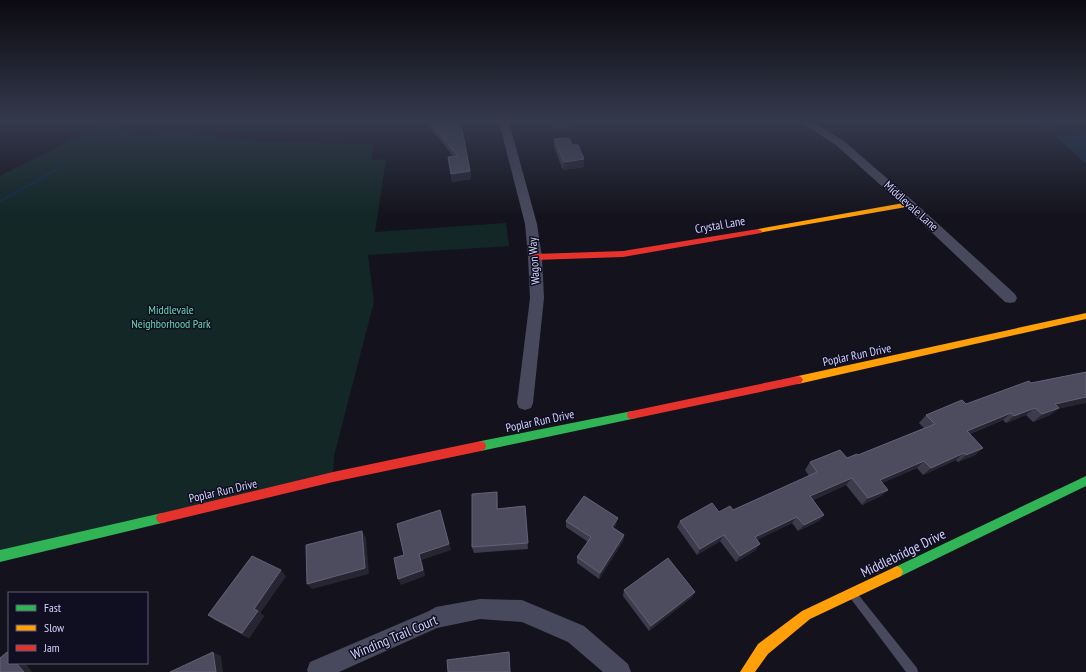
<svg xmlns="http://www.w3.org/2000/svg" width="1086" height="672" viewBox="0 0 1086 672" font-family="'PT Sans Narrow',sans-serif">
<style>
.green{fill:#122726}
.water{fill:#122943}
.lines{fill:none;stroke-linecap:round;stroke-linejoin:round}
.stream{fill:#122943;fill-rule:evenodd}
.lane{fill:#48495d;fill-rule:evenodd}
.street{fill:#48495d;fill-rule:evenodd}
.fast{fill:#30b455;fill-rule:evenodd}
.slow{fill:#ff9f0a;fill-rule:evenodd}
.jam{fill:#e5322d;fill-rule:evenodd}
.wall{fill:#3d3c4c}
.shaded-wall{fill:#262531}
.building{fill:#4d4c5f;stroke:#626178}
.labels{text-anchor:middle;stroke-width:3;stroke-linejoin:round;paint-order:stroke}
.street-label{font-size:12px;fill:#d3d2fc;stroke:#100f21}
.park-label{font-size:12px;fill:#64d6af;stroke:#100f21}
.near-street-label{font-size:14px;fill:#d3d2fc;stroke:#100f21}
</style>
<rect width="100%" height="100%" fill="#14131d"/>
<!-- green -->
<polygon class="green" points="106,122 126,122 116,128 137,135 181,132 265,142 374,144 371,160 386,159 375,232 506,223 509,246 368,255 374,302 334,456 333,477 0,556 0,176"/>
<!-- water -->
<g class="water">
<polygon points="1031,122 1069,122 1051,129 1033,124"/>
<path d="M1083 130H1086V164L1055 135C1065 137 1075 137 1083 130Z"/>
</g>
<g class="lines">
<!-- stream -->
<polygon class="stream" points="60,166 62,166 63,167 0,203 0,200"/>
<!-- lane -->
<polygon class="lane" points="854,591 857,593 917,668 918,672 906,672 851,599 849,596 851,593"/>
<!-- street -->
<g class="street">
<polygon points="499,122 509,122 537,224 542,257 544,298 533,403 531,408 525,410 519,408 517,403 530,298 528,257 525,224"/>
<polygon points="800,122 812,122 844,141 913,201 1015,294 1017,298 1015,302 1010,303 1005,302 905,207 836,145"/>
<polygon points="480,599 522,600 584,626 628,664 631,672 603,672 568,642 522,622 480,619 437,628 339,672 308,672 307,670 310,662 429,611 436,607"/>
</g>
<!-- fast -->
<g class="fast">
<polygon points="632,411 636,412 637,415 636,418 632,419 481,451 477,449 476,446 477,443 481,441"/>
<polygon points="1086,476 1086,486 901,576 897,578 893,576 891,572 893,568"/>
<polygon points="162,513 166,514 168,518 166,522 162,523 0,562 0,550"/>
</g>
<!-- slow -->
<g class="slow">
<polygon points="909,202 913,204 912,206 758,233 754,231 758,229"/>
<polygon points="1086,313 1086,319 798,384 795,383 793,380 795,377 798,376"/>
<polygon points="897,566 901,568 903,572 901,576 810,619 768,654 755,672 740,672 758,644 802,611"/>
</g>
<!-- jam -->
<g class="jam">
<polygon points="758,229 762,231 761,233 623,257 535,260 531,257 535,254 623,251"/>
<polygon points="798,376 801,377 803,380 801,383 798,384 632,419 628,418 627,415 628,412 632,411"/>
<polygon points="481,441 485,443 486,446 485,449 481,451 333,482 162,523 158,522 156,518 158,514 162,513 333,472"/>
</g>
</g>
<!-- wall -->
<g class="wall">
<polygon points="428,122 456,122 470,171 471,179 452,182 448,157 453,156 429,126"/>
<polygon points="552,122 569,122 569,127 554,128"/>
<polygon points="554,139 572,145 584,159 584,167 563,170 554,147"/>
<polygon points="966,404 1058,409 1050,415 1033,422 1026,415 1006,423 1003,420 970,434 983,448 975,455 958,462 956,460 923,475 917,468 882,483 888,490 881,496 862,505 846,485 813,500 824,515 819,521 798,531 792,523 757,540 756,550 736,562 720,541 697,555 677,527 680,521 719,512 733,510 809,476 805,470 810,462 847,458 858,455 924,428 919,423 926,415"/>
<polygon points="497,492 498,509 525,506 528,549 474,553 472,547"/>
<polygon points="566,521 616,525 614,528 624,535 623,541 599,579 577,563 577,557 588,542 566,527"/>
<polygon points="286,576 260,613 264,616 249,638 215,620 208,615"/>
<polygon points="624,590 695,592 692,597 649,631 623,596"/>
</g>
<!-- shaded-wall -->
<g class="shaded-wall">
<polygon points="584,159 584,167 563,170 564,162"/>
<polygon points="470,171 471,179 452,182 451,174"/>
<polygon points="1086,397 1086,403 1058,409 1050,415 1033,422 1055,404"/>
<polygon points="1035,408 1026,415 1006,423 1014,416"/>
<polygon points="1011,413 1003,420 959,438 967,431"/>
<polygon points="983,448 975,455 958,462 966,455"/>
<polygon points="964,453 956,460 923,475 931,468"/>
<polygon points="924,461 917,468 873,487 880,480"/>
<polygon points="852,478 846,485 805,503 810,496"/>
<polygon points="888,490 881,496 862,505 868,498"/>
<polygon points="824,515 819,521 798,531 804,525"/>
<polygon points="442,516 451,550 422,560 425,576 401,585 398,579 419,554"/>
<polygon points="797,517 792,523 751,543 755,537"/>
<polygon points="618,518 616,525 611,533 612,527"/>
<polygon points="362,531 366,538 369,574 312,589 307,584"/>
<polygon points="624,535 623,541 599,579 600,573"/>
<polygon points="724,535 720,541 697,555 700,549"/>
<polygon points="760,544 756,550 736,562 740,556"/>
<polygon points="281,570 286,576 260,613 264,616 249,638 242,633 254,609"/>
<polygon points="695,592 692,597 649,631 651,626"/>
<polygon points="213,652 221,656 223,672 216,672"/>
<polygon points="16,663 25,663 32,672 24,672"/>
</g>
<!-- building -->
<g class="building">
<polygon points="430,122 456,122 462,129 470,171 451,174 448,157 458,156"/>
<polygon points="569,138 572,145 578,145 584,159 564,162 554,139"/>
<polygon points="1086,372 1086,397 1055,404 1059,408 1042,414 1035,408 1014,416 1011,413 967,431 983,448 966,455 964,453 931,468 924,461 880,480 888,490 868,498 852,478 810,496 824,515 804,525 797,517 755,537 760,544 740,556 724,535 700,549 680,521 712,503 719,512 730,506 733,510 817,472 810,462 840,450 847,458 857,454 858,455 935,424 926,415 962,400 966,404 1029,381 1031,383"/>
<polygon points="497,492 497,509 525,506 528,543 472,547 472,494"/>
<polygon points="584,496 618,518 612,527 624,535 600,573 577,557 591,537 566,521"/>
<polygon points="440,510 449,544 419,554 423,570 398,579 394,558 404,555 397,524"/>
<polygon points="362,531 365,568 307,584 306,545"/>
<polygon points="252,556 281,570 254,609 258,611 242,633 208,615"/>
<polygon points="668,558 695,592 651,626 624,590"/>
<polygon points="7,652 9,654 9,663 16,663 24,672 0,672 0,658"/>
<polygon points="213,652 216,672 170,672"/>
<polygon points="509,652 510,672 448,672 447,660"/>
</g>
<!-- sky -->
<linearGradient id="sky" x2="0" y2="1"><stop stop-color="#0b0a10"/><stop offset="0.56" stop-color="#34394c"/><stop offset="1" stop-color="#34394c" stop-opacity="0"/></linearGradient>
<rect width="1086" height="216" fill="url(#sky)"/>
<g class="labels">
<!-- street labels -->
<g class="street-label">
<text transform="translate(911 206) rotate(42)" y="4">Middlevale Lane</text>
<text transform="translate(720 225) rotate(-10)" y="4">Crystal Lane</text>
<text transform="translate(534 261) rotate(-94)" y="4">Wagon Way</text>
<text transform="translate(857 355) rotate(-12)" y="4">Poplar Run Drive</text>
<text transform="translate(540 421) rotate(-12)" y="4">Poplar Run Drive</text>
<text transform="translate(223 491) rotate(-13)" y="4">Poplar Run Drive</text>
</g>
<!-- park labels -->
<g class="park-label">
<text x="171" y="314">Middlevale<tspan x="171" dy="14">Neighborhood Park</tspan></text>
</g>
<!-- near-street labels -->
<g class="near-street-label">
<text transform="translate(903 553) rotate(-26)" y="5">Middlebridge Drive</text>
<text transform="translate(394 637) rotate(-23)" y="5">Winding Trail Court</text>
</g>
</g>
<!-- legend -->
<rect x="8" y="592" width="140" height="72" fill="#100f21" stroke="#5e5d79"/>
<rect x="16" y="605" width="20" height="6" fill="#30b455" stroke="#5e5d79"/>
<text x="44" y="612" font-size="12" fill="#d3d2fc">Fast</text>
<rect x="16" y="625" width="20" height="6" fill="#ff9f0a" stroke="#5e5d79"/>
<text x="44" y="632" font-size="12" fill="#d3d2fc">Slow</text>
<rect x="16" y="645" width="20" height="6" fill="#e5322d" stroke="#5e5d79"/>
<text x="44" y="652" font-size="12" fill="#d3d2fc">Jam</text>
</svg>
